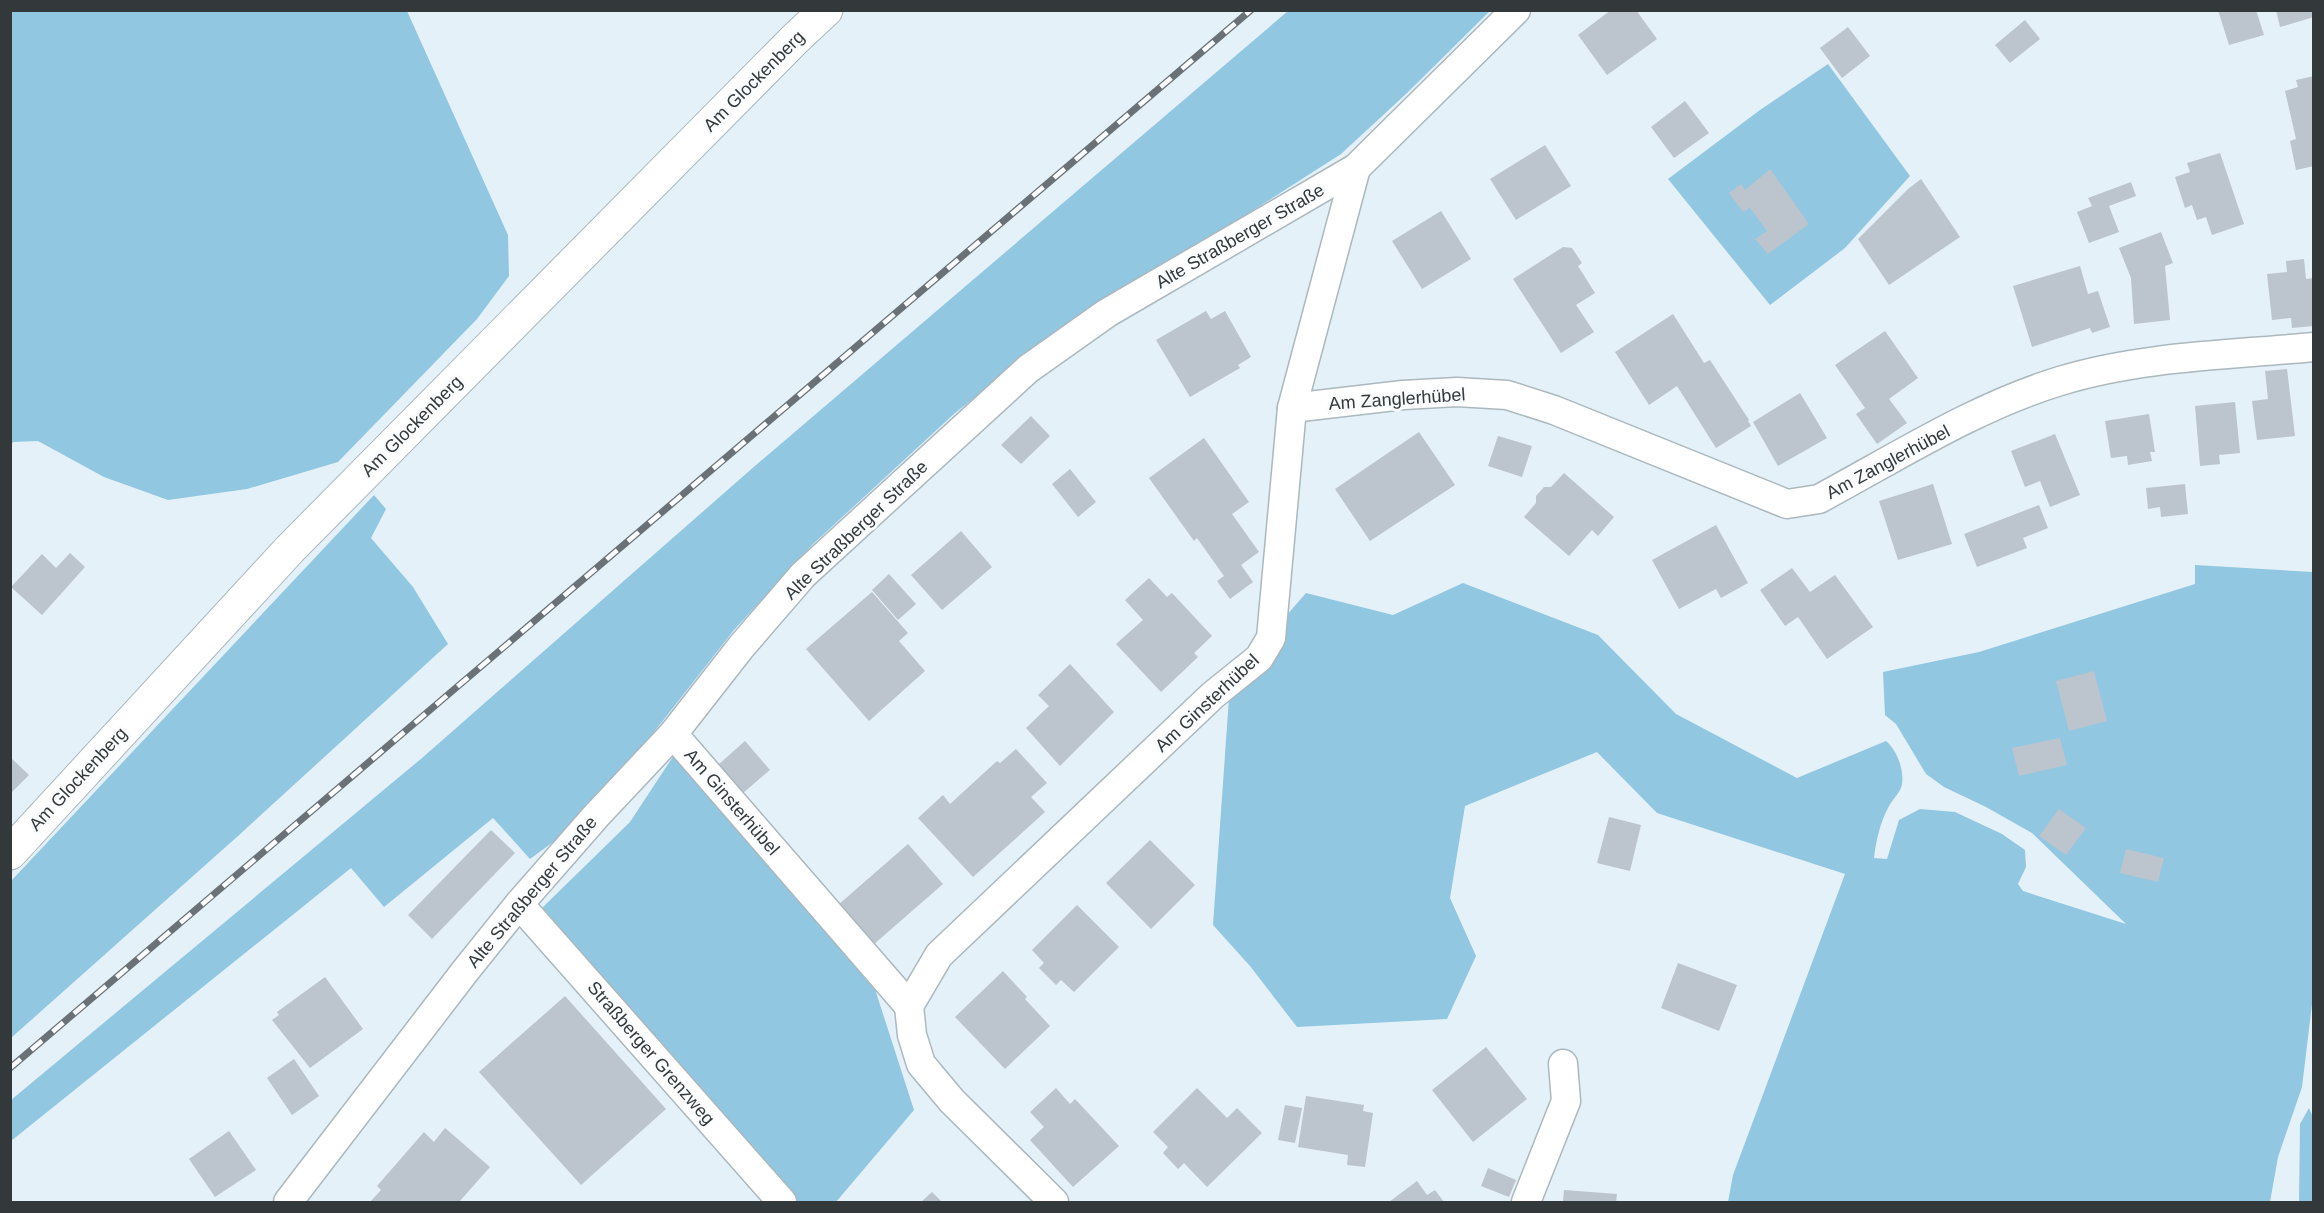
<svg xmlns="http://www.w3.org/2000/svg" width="2324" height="1213" viewBox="0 0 2324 1213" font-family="Arial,sans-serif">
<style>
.green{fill:#91c7e1}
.building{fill:#bcc4ce}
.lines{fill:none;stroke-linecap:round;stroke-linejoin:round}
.minor-casing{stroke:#abb8be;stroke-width:31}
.secondary-casing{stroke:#abb8be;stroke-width:35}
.minor{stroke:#fff;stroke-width:28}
.secondary{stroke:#fff;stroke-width:33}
.rail-casing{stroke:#6b7277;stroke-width:7}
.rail{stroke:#fafcfe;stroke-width:4.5;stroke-dasharray:14;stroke-linecap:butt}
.labels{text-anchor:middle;stroke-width:6;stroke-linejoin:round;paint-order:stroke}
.street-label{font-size:18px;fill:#33383b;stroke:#fafcfe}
</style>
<rect width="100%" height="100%" fill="#e4f1f8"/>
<!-- green -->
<g class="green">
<polygon points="11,10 407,11 508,235 509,276 477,319 338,462 247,489 168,500 104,477 38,441 13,442 11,445"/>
<polygon points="1288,11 1490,11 1407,93 1341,154 1162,269 1074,319 955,413 812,545 734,630 625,769 560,837 530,859 493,818 384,907 351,868 11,1141 11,1100 422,758 756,465"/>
<polygon points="1828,64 1910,176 1845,248 1770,305 1668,179 1760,110"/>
<polygon points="374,495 386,509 371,538 413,587 448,644 238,836 11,1038 11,881"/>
<path d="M2195 565 2313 572V996L2302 1087 2278 1157 2270 1202H1728L1733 1175 1845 874 1657 813 1597 752 1465 806 1450 898 1476 956 1447 1019 1297 1027 1250 966 1213 925 1229 698 1286 616 1306 593 1393 615 1463 583 1598 635 1676 714 1797 778 1886 741C1897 750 1906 773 1901 788 1898 795 1891 801 1888 808 1880 823 1876 841 1874 858L1887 859 1899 820 1920 809 1955 812 2002 834 2025 850 2026 867 2018 884 2023 891 2126 924 2032 833 1986 807 1944 787 1926 774 1896 724 1885 715 1883 672 1979 652 2195 584Z"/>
<polygon points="674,755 873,983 914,1110 836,1202 798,1202 542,908 630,822"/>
<polygon points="2309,1108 2313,1117 2313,1202 2299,1202 2300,1124"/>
</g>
<!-- building -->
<g class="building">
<polygon points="1611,10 1636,10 1657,39 1607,75 1578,35"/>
<polygon points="2218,10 2256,10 2264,35 2229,45"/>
<polygon points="2276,10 2314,10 2314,17 2280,27"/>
<polygon points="2025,20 2040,39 2010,63 1995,45"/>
<polygon points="1848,27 1870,56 1842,78 1820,48"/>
<polygon points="2314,76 2314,166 2296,170 2290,141 2296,139 2285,91 2298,87 2296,80"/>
<polygon points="1685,101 1709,133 1674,158 1651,127"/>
<polygon points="1545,145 1571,186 1516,220 1490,179"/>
<polygon points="2220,153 2244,224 2212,235 2206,217 2197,220 2192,205 2185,208 2175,177 2190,172 2187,163"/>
<polygon points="1770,169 1809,224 1768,254 1755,239 1767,231 1750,208 1743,212 1729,193 1741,184 1745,190"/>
<polygon points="1921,179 1960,237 1889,285 1858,239 1908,189"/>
<polygon points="2131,182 2136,196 2109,206 2119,232 2089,243 2077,212 2092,206 2088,198"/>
<polygon points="1441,211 1471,259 1422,289 1392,241"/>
<polygon points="2161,232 2173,263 2165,266 2170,320 2134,324 2131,278 2119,248"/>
<polygon points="1563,247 1572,248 1582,263 1578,266 1595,293 1576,305 1594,332 1561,353 1513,279"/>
<polygon points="2304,259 2306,279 2314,278 2314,326 2292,328 2291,318 2272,320 2267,274 2287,272 2286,261"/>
<polygon points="2080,266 2088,294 2098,291 2110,327 2092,333 2090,328 2032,347 2013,286"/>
<polygon points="1206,311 1211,319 1225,311 1251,357 1238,365 1240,368 1190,397 1156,340"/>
<polygon points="1673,314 1704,363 1710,360 1749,420 1748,421 1751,426 1716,448 1677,386 1649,405 1615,352"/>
<polygon points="1885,331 1918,378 1889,399 1907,423 1877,444 1856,414 1865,408 1835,365"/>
<polygon points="2287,369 2295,436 2257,440 2252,401 2268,399 2265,371"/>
<polygon points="1800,393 1827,438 1778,466 1753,422"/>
<polygon points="2235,402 2240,453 2219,455 2220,464 2200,466 2195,406"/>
<polygon points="2149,414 2155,452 2150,452 2152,461 2128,465 2127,456 2111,458 2105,421"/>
<polygon points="1031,416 1050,436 1021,464 1001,445"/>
<polygon points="1419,432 1455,485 1370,541 1335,489"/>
<polygon points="2055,434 2080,495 2050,507 2040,481 2025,487 2011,451"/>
<polygon points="1498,436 1532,446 1522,477 1488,466"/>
<polygon points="1204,438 1249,502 1232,514 1259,552 1241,565 1253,582 1230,599 1217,581 1224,576 1197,538 1194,541 1149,478"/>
<polygon points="1070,469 1096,502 1078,517 1052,484"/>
<polygon points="1564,473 1614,517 1598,536 1592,530 1569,556 1524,517 1536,503 1536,496 1544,487 1551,487"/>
<polygon points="1933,484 1952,544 1898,560 1879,501"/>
<polygon points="2185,484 2188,514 2161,517 2160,507 2148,509 2146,488"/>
<polygon points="2039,505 2048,528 2023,538 2027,548 1977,567 1964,534"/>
<polygon points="1716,525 1748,583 1721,598 1716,589 1679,609 1652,560"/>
<polygon points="961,531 992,567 942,610 911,575"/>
<polygon points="70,553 85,567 42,615 11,587 42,554 56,568"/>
<polygon points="1792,568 1810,592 1835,575 1873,627 1827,659 1798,617 1785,626 1760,590"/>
<polygon points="889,574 916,604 898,620 872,590"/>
<polygon points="1149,578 1167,597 1172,593 1212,636 1194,653 1198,657 1161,692 1116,644 1143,620 1125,600"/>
<polygon points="872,592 908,633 899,641 925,671 869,721 806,649"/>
<polygon points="1070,664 1114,712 1060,766 1026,728 1049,706 1038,695"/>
<polygon points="2094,671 2107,721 2069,731 2056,681"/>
<polygon points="2060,738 2067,765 2019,776 2012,748"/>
<polygon points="745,741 770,770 743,793 718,765"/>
<polygon points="1016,749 1047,783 1031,797 1045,812 973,877 918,818 943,795 950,804 997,761 1000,763"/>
<polygon points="10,757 29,775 10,794"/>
<polygon points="2059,809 2086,828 2066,855 2039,836"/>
<polygon points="1609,817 1641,825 1630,871 1597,863"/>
<polygon points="491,830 515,853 432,939 408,915"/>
<polygon points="1150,840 1195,885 1151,929 1106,883"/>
<polygon points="908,844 943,884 873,945 838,905"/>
<polygon points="2126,849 2164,858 2158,882 2120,873"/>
<polygon points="1077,905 1119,947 1074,992 1061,980 1056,985 1039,968 1044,963 1032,950"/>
<polygon points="1678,963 1737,985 1719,1031 1661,1008"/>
<polygon points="1003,971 1027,997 1025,999 1050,1026 1005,1069 955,1017"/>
<polygon points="325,977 363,1029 310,1068 272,1020 279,1015 277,1012"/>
<polygon points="565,996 666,1109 581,1185 479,1072"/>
<polygon points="1486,1047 1527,1099 1473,1142 1432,1090"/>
<polygon points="294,1059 319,1096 292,1115 267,1078"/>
<polygon points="1056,1088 1070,1104 1075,1099 1119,1146 1073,1187 1030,1140 1044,1127 1030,1112"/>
<polygon points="1197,1088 1227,1118 1237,1108 1262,1133 1207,1187 1184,1163 1178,1169 1163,1153 1168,1147 1153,1132"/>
<polygon points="1306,1096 1364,1105 1363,1111 1373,1113 1365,1167 1347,1165 1348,1155 1298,1147"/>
<polygon points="1285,1105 1302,1108 1295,1143 1278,1140"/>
<polygon points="445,1128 490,1167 459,1202 370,1202 381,1190 377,1186 424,1132 434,1142"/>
<polygon points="229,1131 256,1170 215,1197 189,1159"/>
<polygon points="1488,1168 1516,1180 1509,1197 1481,1186"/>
<polygon points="1417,1181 1427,1195 1435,1190 1444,1202 1389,1202"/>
<polygon points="1564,1190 1617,1194 1616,1202 1563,1202"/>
<polygon points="932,1192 942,1202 921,1202"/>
</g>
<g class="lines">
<!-- minor casing -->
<g class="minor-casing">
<g id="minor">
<path d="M1292 408 1403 395 1457 392 1507 395 1554 410 1787 504 1819 499C1897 457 1975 407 2060 381 2141 356 2230 355 2314 347"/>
<polyline points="673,734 909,1006"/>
<polyline points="519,904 782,1202"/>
<polyline points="288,1202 466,970 519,904 596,816 673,734 741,647 803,575 1028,369 1107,313 1356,168 1516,10"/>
<polyline points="1054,1202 952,1101 921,1064 912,1035 909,1006 939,955 1213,695 1259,658 1271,638 1292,408 1356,168"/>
<polyline points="1526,1202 1566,1101 1563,1064"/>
</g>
</g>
<!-- secondary casing -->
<g class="secondary-casing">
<polyline id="secondary" points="10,853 290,549 795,39 826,10"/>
</g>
<!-- minor -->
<use href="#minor" class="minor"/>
<!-- secondary -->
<use href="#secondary" class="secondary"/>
<!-- rail casing -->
<g class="rail-casing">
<polyline id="rail" points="10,1068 1251,10"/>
</g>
<!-- rail -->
<use href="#rail" class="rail"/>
</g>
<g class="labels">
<!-- street labels -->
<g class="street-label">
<text transform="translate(754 81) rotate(-45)" y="6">Am Glockenberg</text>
<text transform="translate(1240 236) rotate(-30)" y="6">Alte Straßberger Straße</text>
<text transform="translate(1397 399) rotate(-4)" y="6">Am Zanglerhübel</text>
<text transform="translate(412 426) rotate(-45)" y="6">Am Glockenberg</text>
<text transform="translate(1888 462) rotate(-28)" y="6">Am Zanglerhübel</text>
<text transform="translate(856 530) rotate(-44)" y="6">Alte Straßberger Straße</text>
<text transform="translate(1207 703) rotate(-43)" y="6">Am Ginsterhübel</text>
<text transform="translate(78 779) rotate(-47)" y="6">Am Glockenberg</text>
<text transform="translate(732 802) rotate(49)" y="6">Am Ginsterhübel</text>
<text transform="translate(532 892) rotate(-50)" y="6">Alte Straßberger Straße</text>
<text transform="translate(651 1053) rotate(49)" y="6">Straßberger Grenzweg</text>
</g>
</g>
<!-- border -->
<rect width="2324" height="1213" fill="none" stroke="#33383b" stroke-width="24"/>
</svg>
